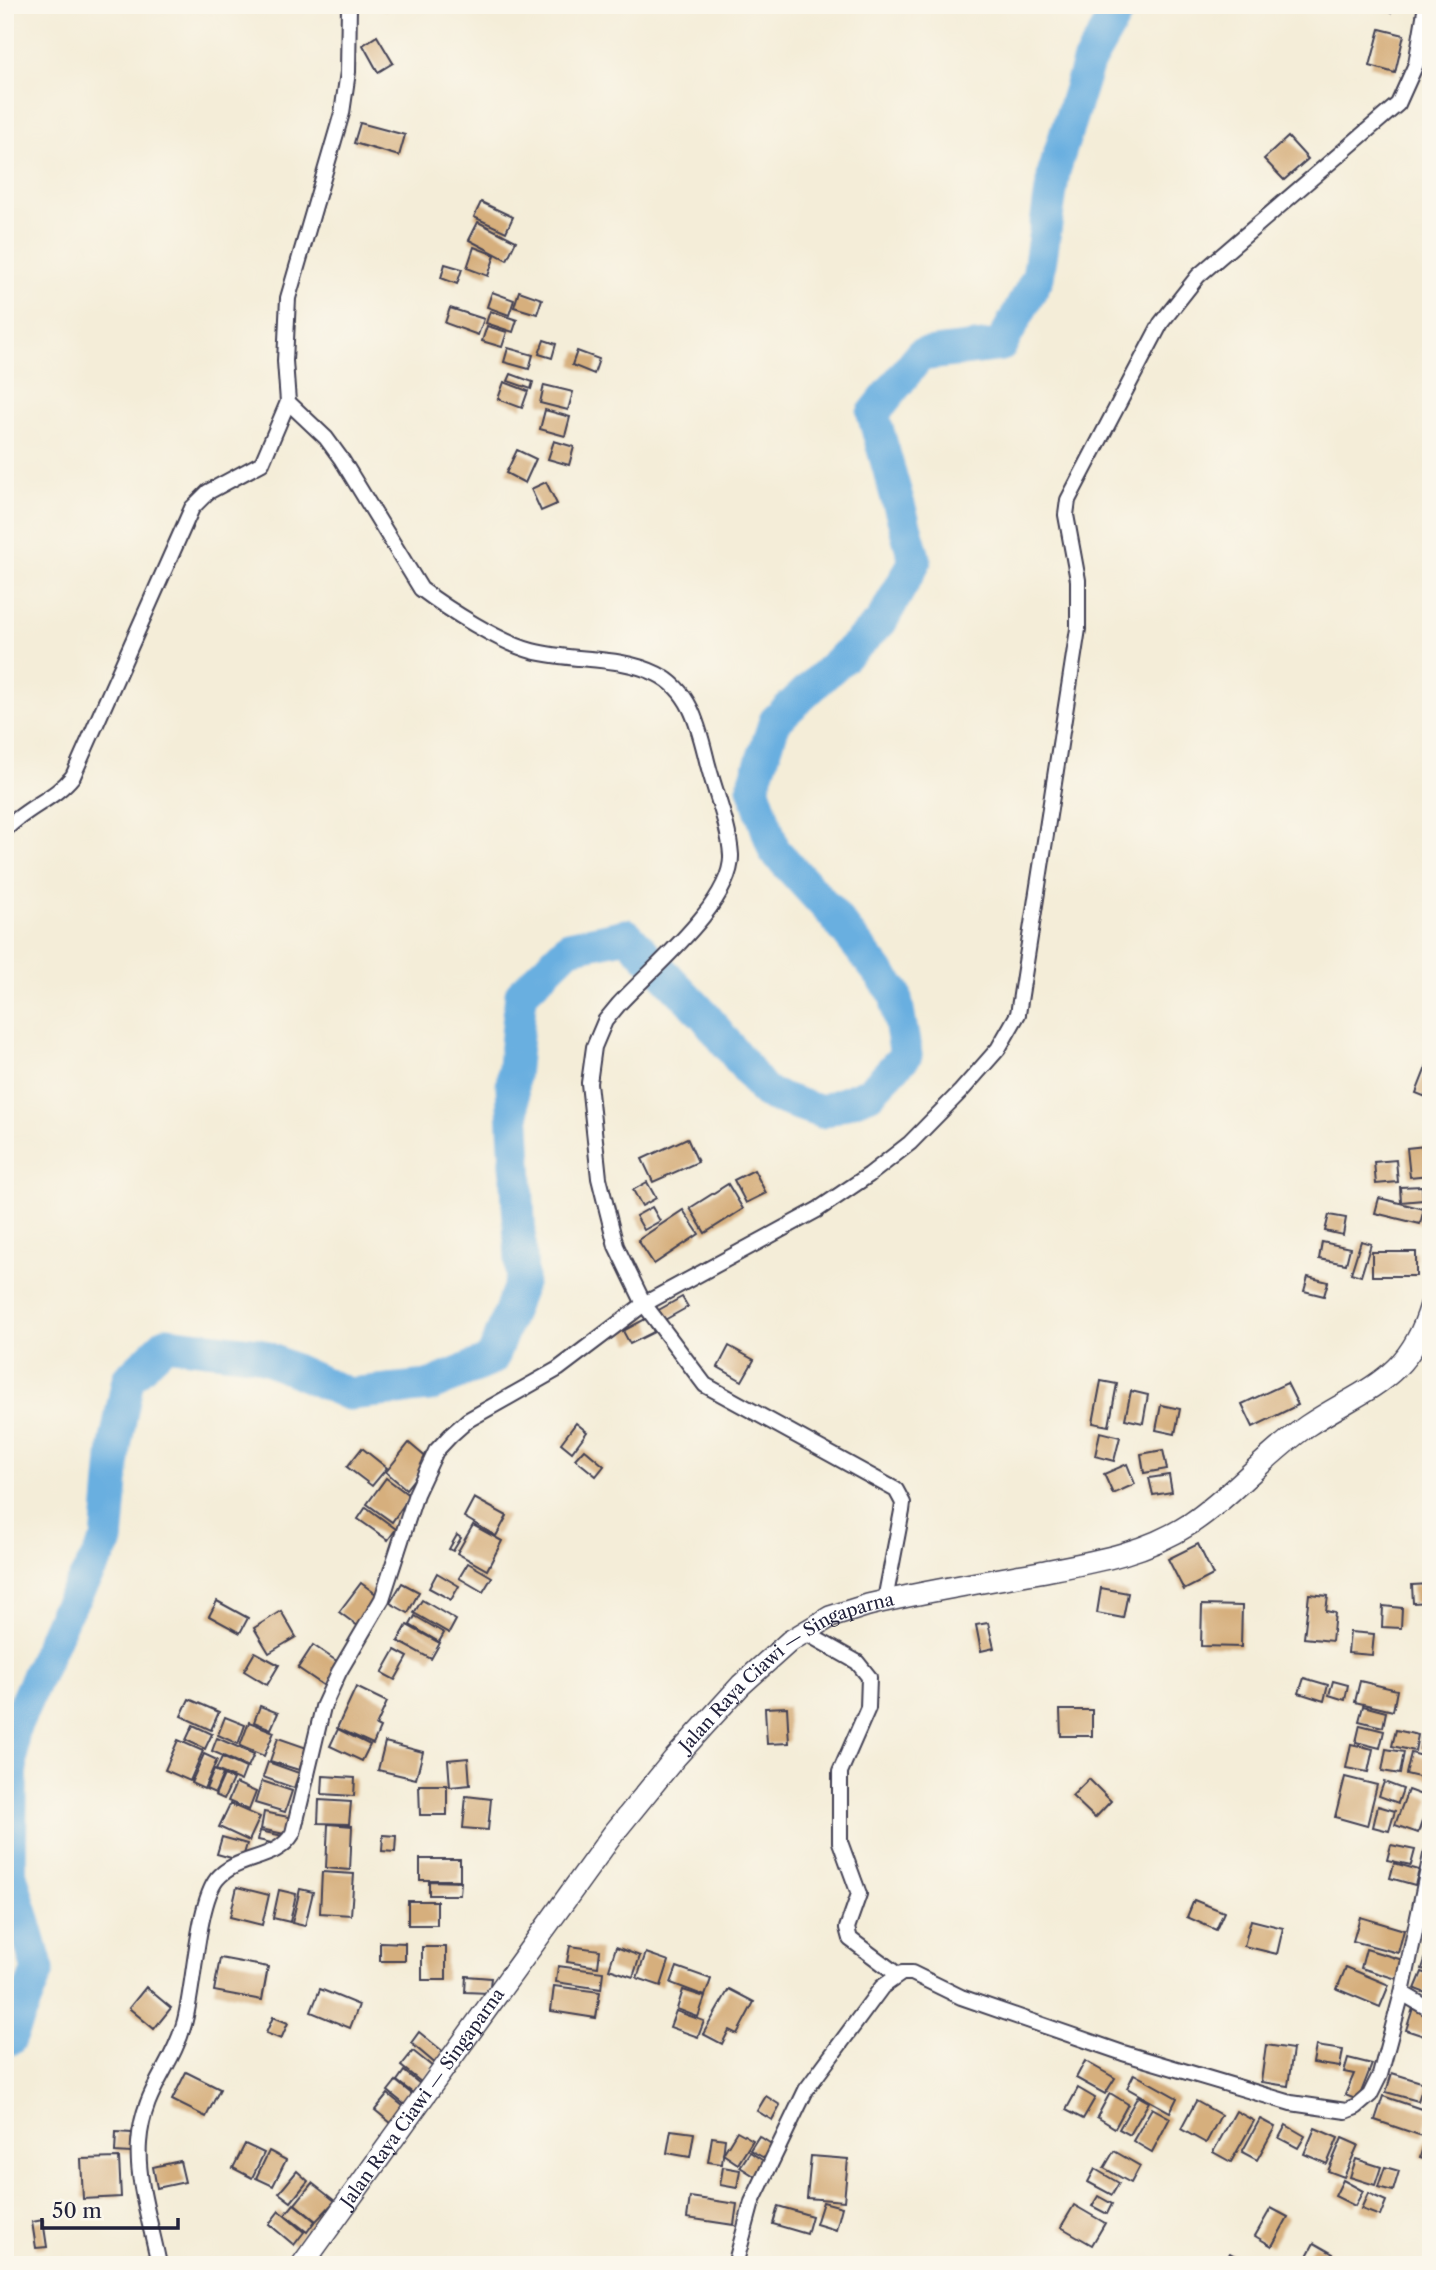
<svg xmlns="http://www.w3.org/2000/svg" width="1436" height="2270" viewBox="0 0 1436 2270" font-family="'Libre Caslon Text',serif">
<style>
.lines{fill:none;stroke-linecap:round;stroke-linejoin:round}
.river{stroke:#69afe0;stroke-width:33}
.building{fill:#d6af7d}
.minor-casing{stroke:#424053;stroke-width:18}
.secondary-casing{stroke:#424053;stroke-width:24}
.minor{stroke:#fff;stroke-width:14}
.secondary{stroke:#fff;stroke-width:21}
.labels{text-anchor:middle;stroke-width:6;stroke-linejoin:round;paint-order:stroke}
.street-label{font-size:18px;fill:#22223b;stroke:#fbf7ec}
</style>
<rect width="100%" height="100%" fill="#fbf7ec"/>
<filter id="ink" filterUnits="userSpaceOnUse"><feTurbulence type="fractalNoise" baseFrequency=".0143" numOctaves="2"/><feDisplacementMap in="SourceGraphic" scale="14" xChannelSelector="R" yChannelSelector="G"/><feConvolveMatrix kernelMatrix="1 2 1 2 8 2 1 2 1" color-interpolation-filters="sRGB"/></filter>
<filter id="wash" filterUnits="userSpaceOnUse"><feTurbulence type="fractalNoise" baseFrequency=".00686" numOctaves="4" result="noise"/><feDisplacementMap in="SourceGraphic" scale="28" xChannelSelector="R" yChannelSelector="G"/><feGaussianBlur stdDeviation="1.57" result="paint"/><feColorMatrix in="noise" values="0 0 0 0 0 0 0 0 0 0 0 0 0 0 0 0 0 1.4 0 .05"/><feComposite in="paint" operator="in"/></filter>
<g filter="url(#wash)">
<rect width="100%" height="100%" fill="#f4edd8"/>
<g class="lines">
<!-- river -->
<polyline class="river" points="5,2040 10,2039 38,1970 10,1871 12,1733 64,1615 107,1541 115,1446 128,1379 166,1343 258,1354 348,1394 429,1386 492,1359 522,1280 512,1087 521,994 569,947 627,935 705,1016 766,1093 821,1112 870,1093 906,1055 895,993 831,912 774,850 753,787 775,721 881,622 915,561 873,414 920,355 1001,345 1038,277 1054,171 1088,63 1121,5"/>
</g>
<g id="blocks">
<!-- building -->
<g class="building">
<polygon points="370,5 386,5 386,10"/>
<polygon points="1376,5 1395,5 1391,13"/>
<polygon points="1380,29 1404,35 1395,73 1370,66"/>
<polygon points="377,36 393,63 378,72 363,45"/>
<polygon points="360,123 405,135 399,156 354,143"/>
<polygon points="1288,137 1308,159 1284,180 1264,159"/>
<polygon points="481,202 513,217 506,232 474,217"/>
<polygon points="478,222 516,241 507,260 469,240"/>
<polygon points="474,247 495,255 488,276 467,268"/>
<polygon points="445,264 462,269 457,284 441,278"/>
<polygon points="519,291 542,299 537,314 514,307"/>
<polygon points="492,292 514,300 509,315 487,307"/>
<polygon points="450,308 484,319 478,335 445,323"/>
<polygon points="490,311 517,320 513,332 486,323"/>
<polygon points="487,326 507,332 502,347 482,341"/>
<polygon points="544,340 556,344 552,358 539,354"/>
<polygon points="508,348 533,355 529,369 504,362"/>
<polygon points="577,351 599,359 594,374 572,365"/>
<polygon points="511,374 533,382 531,389 508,381"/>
<polygon points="504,382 528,391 522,408 498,399"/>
<polygon points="544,385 573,392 568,410 540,403"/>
<polygon points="545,410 570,417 565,436 540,429"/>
<polygon points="554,441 574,447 569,465 548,459"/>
<polygon points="517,450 536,459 525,483 506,473"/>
<polygon points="546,482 557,504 541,511 531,489"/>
<polygon points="1427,1065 1431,1066 1431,1099 1416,1093"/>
<polygon points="687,1138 698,1162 653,1182 642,1159"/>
<polygon points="1425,1146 1429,1175 1410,1177 1407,1148"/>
<polygon points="1396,1160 1398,1182 1376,1184 1374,1162"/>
<polygon points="754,1170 766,1193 746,1203 734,1180"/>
<polygon points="647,1182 656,1198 642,1206 633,1190"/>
<polygon points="728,1184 743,1209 705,1233 690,1208"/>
<polygon points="1422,1186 1423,1200 1401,1202 1400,1187"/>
<polygon points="1379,1198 1424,1209 1420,1224 1375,1213"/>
<polygon points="652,1207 660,1221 644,1230 636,1216"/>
<polygon points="683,1210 699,1234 654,1264 638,1240"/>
<polygon points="1329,1215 1346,1218 1343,1235 1325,1231"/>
<polygon points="1361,1241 1371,1244 1361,1276 1351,1273"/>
<polygon points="1322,1242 1350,1248 1346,1264 1319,1259"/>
<rect x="1372" y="1252" width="44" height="24"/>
<polygon points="1308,1277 1328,1282 1324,1296 1304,1291"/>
<polygon points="682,1297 688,1307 661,1322 655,1312"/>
<polygon points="647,1318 654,1332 630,1344 623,1331"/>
<polygon points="729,1346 754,1360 742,1381 718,1367"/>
<polygon points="1101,1381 1117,1384 1109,1426 1093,1423"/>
<polygon points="1287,1383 1298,1405 1253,1427 1242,1404"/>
<polygon points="1131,1391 1148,1395 1143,1423 1125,1419"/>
<polygon points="1161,1405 1180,1409 1175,1434 1156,1430"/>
<polygon points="576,1423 587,1432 572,1452 561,1443"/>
<polygon points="1100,1432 1120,1437 1114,1461 1095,1456"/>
<polygon points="409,1443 429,1460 406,1489 386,1472"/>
<polygon points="362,1448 387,1468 372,1486 347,1467"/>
<polygon points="584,1449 604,1466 596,1476 575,1459"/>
<polygon points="1163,1450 1167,1469 1144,1473 1141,1454"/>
<polygon points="1127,1464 1135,1484 1113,1494 1104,1474"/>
<polygon points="1169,1475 1172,1492 1153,1495 1149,1478"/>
<polygon points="386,1478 410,1496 392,1522 367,1504"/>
<polygon points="474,1498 507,1516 496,1536 464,1517"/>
<polygon points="366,1507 396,1529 388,1540 358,1519"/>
<polygon points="473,1525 502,1541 487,1570 457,1553"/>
<polygon points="457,1535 461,1538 453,1551 449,1549"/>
<polygon points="1198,1544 1213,1575 1184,1590 1168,1559"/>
<polygon points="468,1563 492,1577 483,1592 459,1578"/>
<polygon points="437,1573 459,1586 451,1600 429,1588"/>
<polygon points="361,1583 380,1597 358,1626 339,1612"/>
<polygon points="402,1583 419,1592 408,1613 390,1603"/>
<polygon points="1431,1584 1431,1602 1413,1603 1412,1585"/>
<polygon points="1101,1588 1128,1593 1123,1618 1097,1613"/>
<polygon points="1309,1594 1328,1596 1326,1611 1335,1613 1332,1641 1304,1638"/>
<polygon points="422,1600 456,1620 449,1633 414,1613"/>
<polygon points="217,1601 248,1618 240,1633 209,1616"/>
<polygon points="1202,1605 1242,1606 1241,1647 1201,1646"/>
<polygon points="1383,1606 1402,1608 1401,1628 1382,1627"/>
<polygon points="281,1611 296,1637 269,1653 254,1628"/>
<polygon points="415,1616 444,1633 439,1642 410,1625"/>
<polygon points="988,1623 994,1648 981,1651 976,1625"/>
<polygon points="407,1625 440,1643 431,1659 398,1641"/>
<polygon points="1350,1632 1374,1634 1372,1655 1348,1653"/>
<polygon points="313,1645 341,1664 326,1687 298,1668"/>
<polygon points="395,1650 408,1657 395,1680 382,1673"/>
<polygon points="255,1652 279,1665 267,1685 244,1671"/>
<polygon points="1304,1678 1328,1685 1324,1701 1299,1693"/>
<polygon points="1333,1681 1348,1685 1345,1700 1329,1695"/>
<polygon points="1360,1681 1397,1690 1393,1711 1355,1702"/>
<polygon points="356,1687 387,1702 376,1726 380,1728 373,1744 337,1728"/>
<polygon points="189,1699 219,1712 211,1730 181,1716"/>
<polygon points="260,1706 278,1713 271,1729 254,1722"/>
<polygon points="1363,1706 1386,1712 1383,1727 1359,1721"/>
<polygon points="787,1707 789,1743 767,1744 765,1708"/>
<polygon points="1060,1710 1092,1710 1092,1736 1061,1736"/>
<polygon points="225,1717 245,1725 238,1744 218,1735"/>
<polygon points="249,1722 274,1732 264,1756 240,1746"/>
<polygon points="1424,1724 1431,1726 1431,1751 1420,1749"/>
<polygon points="193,1725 212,1734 205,1749 186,1740"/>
<polygon points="1360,1725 1384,1731 1380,1748 1356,1742"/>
<polygon points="338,1729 370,1745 362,1761 330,1746"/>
<polygon points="1396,1730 1418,1735 1415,1751 1392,1746"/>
<polygon points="217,1738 254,1754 248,1767 212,1751"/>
<polygon points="278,1738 307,1748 299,1770 270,1761"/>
<polygon points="178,1740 203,1751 190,1781 165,1770"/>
<polygon points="385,1742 423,1752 416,1779 378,1770"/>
<polygon points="1351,1744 1373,1749 1368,1772 1346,1768"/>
<polygon points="1386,1749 1404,1752 1400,1774 1382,1771"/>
<polygon points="1411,1753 1431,1758 1431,1780 1406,1774"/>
<polygon points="204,1754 217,1760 204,1789 191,1783"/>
<polygon points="222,1757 246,1768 241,1781 216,1770"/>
<polygon points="468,1758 470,1785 450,1787 448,1760"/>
<polygon points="268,1762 299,1773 294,1788 263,1777"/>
<polygon points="214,1770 223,1774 215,1793 206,1789"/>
<polygon points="224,1775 233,1779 224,1799 215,1795"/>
<polygon points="323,1776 355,1778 354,1796 322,1794"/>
<polygon points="1345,1777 1377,1785 1367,1826 1335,1817"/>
<polygon points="1089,1779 1111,1801 1095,1818 1072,1796"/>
<polygon points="262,1781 292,1791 285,1812 255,1803"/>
<polygon points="1384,1782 1403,1789 1398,1803 1379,1796"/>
<polygon points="236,1783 256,1792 249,1810 228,1801"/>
<polygon points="419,1785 447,1785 447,1815 420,1815"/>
<polygon points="1408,1790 1430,1798 1418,1833 1395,1825"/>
<polygon points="466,1796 491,1799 488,1830 463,1828"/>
<polygon points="319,1800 351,1802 349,1824 318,1823"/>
<polygon points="230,1804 260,1817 249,1841 219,1827"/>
<polygon points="1378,1806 1395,1811 1389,1831 1373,1827"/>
<polygon points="264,1812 293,1818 289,1835 261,1829"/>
<polygon points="328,1824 352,1826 350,1870 326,1868"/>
<polygon points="260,1831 283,1836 281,1845 258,1840"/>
<polygon points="383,1835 396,1836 395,1852 382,1851"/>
<polygon points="222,1837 247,1844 242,1861 217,1854"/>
<polygon points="1391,1845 1415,1850 1411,1865 1387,1860"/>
<rect x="420" y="1859" width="40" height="21"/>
<polygon points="1394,1863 1419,1870 1415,1885 1390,1878"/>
<polygon points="322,1872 354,1874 351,1915 320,1913"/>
<polygon points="429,1881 461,1882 460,1895 429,1895"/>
<polygon points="237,1887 269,1895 262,1925 230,1917"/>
<polygon points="300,1889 313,1892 305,1926 292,1923"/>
<polygon points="279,1890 296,1894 290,1922 273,1918"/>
<polygon points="1194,1900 1224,1912 1216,1930 1187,1917"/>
<rect x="408" y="1901" width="29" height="24"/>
<polygon points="1360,1917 1404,1930 1398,1953 1353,1941"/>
<polygon points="1251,1920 1283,1928 1277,1954 1244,1946"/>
<polygon points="380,1942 405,1943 405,1961 380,1961"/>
<polygon points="570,1946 600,1950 598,1967 567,1962"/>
<rect x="422" y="1947" width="24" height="33"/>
<polygon points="616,1947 640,1956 633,1977 609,1969"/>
<polygon points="1366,1949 1406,1961 1400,1980 1361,1968"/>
<polygon points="1428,1950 1431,1951 1431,1971 1422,1969"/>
<polygon points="646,1953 669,1961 661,1986 637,1978"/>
<polygon points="220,1958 268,1967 262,2000 214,1991"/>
<polygon points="558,1966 603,1972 601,1989 556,1982"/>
<polygon points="677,1967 711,1979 705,1996 671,1983"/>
<polygon points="1346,1967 1389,1985 1380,2007 1337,1989"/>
<polygon points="1422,1972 1431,1975 1431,1995 1415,1989"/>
<polygon points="466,1976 491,1978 489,1993 465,1992"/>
<polygon points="554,1986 600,1992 596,2018 551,2011"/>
<polygon points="146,1987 171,2008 154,2029 129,2008"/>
<polygon points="320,1989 359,2005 350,2028 311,2012"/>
<polygon points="729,1989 754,2002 737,2034 729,2030 722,2044 703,2034"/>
<polygon points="683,1990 705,1997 698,2017 677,2009"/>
<polygon points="1414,2005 1431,2013 1424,2036 1406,2030"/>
<polygon points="676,2011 704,2021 698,2037 670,2027"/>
<polygon points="273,2017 288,2023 281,2039 266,2033"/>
<polygon points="419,2032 446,2054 437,2065 411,2043"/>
<polygon points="1266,2045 1293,2049 1288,2086 1261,2082"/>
<polygon points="1316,2046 1343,2050 1340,2067 1313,2063"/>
<polygon points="413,2051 433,2067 421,2082 401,2066"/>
<polygon points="1348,2058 1372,2064 1358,2100 1345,2095 1354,2074 1344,2072"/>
<polygon points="1085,2061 1115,2078 1105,2094 1076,2078"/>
<polygon points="1430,2070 1431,2070 1431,2099 1423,2097"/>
<polygon points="404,2071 420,2084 413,2093 397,2081"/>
<polygon points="186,2072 220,2089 206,2117 172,2100"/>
<polygon points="1392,2073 1424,2083 1418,2101 1386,2092"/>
<polygon points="1134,2074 1177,2098 1170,2112 1127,2088"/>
<polygon points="396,2081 413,2095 405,2105 388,2091"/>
<polygon points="1078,2088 1095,2098 1083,2119 1066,2110"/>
<polygon points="1110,2093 1128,2104 1115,2128 1097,2117"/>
<polygon points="388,2094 404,2107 391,2123 375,2110"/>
<polygon points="766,2096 780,2105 772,2120 757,2111"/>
<polygon points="1138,2096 1149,2102 1130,2135 1119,2129"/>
<polygon points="1383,2096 1430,2112 1422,2136 1375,2120"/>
<polygon points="1196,2101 1221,2115 1206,2143 1181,2129"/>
<polygon points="1152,2108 1170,2118 1152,2152 1133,2141"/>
<polygon points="1236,2111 1254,2121 1231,2162 1213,2152"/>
<polygon points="1260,2119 1275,2127 1257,2160 1242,2152"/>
<polygon points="1286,2125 1305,2136 1298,2148 1279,2138"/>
<polygon points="1315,2128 1338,2138 1327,2164 1304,2154"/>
<polygon points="671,2130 694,2133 690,2157 667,2153"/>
<polygon points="737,2131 753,2140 738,2164 723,2154"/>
<polygon points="116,2132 132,2133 131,2153 115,2152"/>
<polygon points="759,2136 776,2147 768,2160 750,2150"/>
<polygon points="712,2137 725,2139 722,2164 708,2162"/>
<polygon points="1342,2138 1358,2145 1344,2177 1328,2171"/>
<polygon points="1425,2140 1431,2142 1431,2160 1420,2157"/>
<polygon points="245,2144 264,2153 252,2178 233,2168"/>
<polygon points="269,2151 286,2160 273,2186 256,2178"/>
<polygon points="1114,2151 1140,2166 1131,2183 1104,2168"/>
<polygon points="750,2152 765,2162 756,2177 740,2167"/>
<polygon points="811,2156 848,2159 844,2201 807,2198"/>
<polygon points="119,2158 121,2197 83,2199 81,2159"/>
<polygon points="1356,2159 1381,2167 1375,2185 1350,2177"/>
<polygon points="180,2161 185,2182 157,2188 153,2167"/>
<polygon points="723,2167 740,2170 737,2188 720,2185"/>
<polygon points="1385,2167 1399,2171 1393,2191 1378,2187"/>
<polygon points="1095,2169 1119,2183 1112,2195 1088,2182"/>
<polygon points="297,2171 308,2181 291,2202 279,2193"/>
<polygon points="1343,2180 1363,2191 1355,2206 1335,2196"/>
<polygon points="312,2183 335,2201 316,2221 295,2204"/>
<polygon points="1368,2193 1386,2201 1380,2216 1361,2209"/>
<polygon points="1098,2196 1112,2204 1107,2214 1092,2206"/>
<polygon points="690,2197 737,2204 734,2225 687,2218"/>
<polygon points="823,2202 842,2207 836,2230 816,2224"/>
<polygon points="294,2204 315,2221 307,2232 285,2215"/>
<polygon points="1074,2205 1105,2223 1092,2245 1061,2227"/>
<polygon points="778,2206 812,2216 807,2234 773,2224"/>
<polygon points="1271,2208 1288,2217 1272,2246 1255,2236"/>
<polygon points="279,2211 304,2232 294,2245 269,2224"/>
<polygon points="43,2220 47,2247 36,2248 32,2222"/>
<polygon points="1314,2243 1333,2254 1327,2265 1302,2265"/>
<polygon points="1230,2253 1251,2265 1224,2265"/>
</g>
</g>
</g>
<g filter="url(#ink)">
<use href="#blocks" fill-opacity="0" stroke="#424053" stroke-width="2"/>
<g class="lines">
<!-- minor casing -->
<g class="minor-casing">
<g id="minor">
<path d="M349 5 348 72 342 113 288 298 285 361 288 402 326 438 342 460 421 589C449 610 499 642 532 651 573 662 619 655 657 674 690 690 698 725 706 757 713 788 729 823 731 855 733 903 651 969 619 1004L605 1021 594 1047 589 1083 599 1178 616 1246 644 1304 705 1385 896 1490 903 1503 902 1511 885 1600"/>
<path d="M5 830C25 808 55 799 73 776L192 508 208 492 262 463 288 402"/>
<polyline points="804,1632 857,1662 869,1677 868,1708 840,1772 840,1842 859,1894 847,1928 850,1939 898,1975"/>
<polyline points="1402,1993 1431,2010"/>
<path d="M159 2265C152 2226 136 2182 139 2143 143 2089 171 2070 184 2024 194 1990 197 1904 217 1879 238 1854 276 1862 293 1833L323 1707 339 1672 382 1599 416 1494 436 1451 451 1435 468 1420 558 1369 644 1304 817 1210 869 1175 910 1143 961 1091 998 1049 1018 1014 1078 629V580L1066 515 1068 500 1161 323 1198 276 1398 104 1416 64 1426 5"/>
<polyline points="735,2265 752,2202 806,2090 882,1987 902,1973 912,1973 961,1997 1123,2053 1291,2103 1346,2111 1356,2107 1370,2095 1380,2075 1402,1993 1431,1855"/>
</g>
</g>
<!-- secondary casing -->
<g class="secondary-casing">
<g id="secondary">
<path id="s1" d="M302 2265 613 1834 674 1759 741 1685 790 1641 830 1617 868 1605C925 1591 983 1582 1040 1572 1093 1562 1144 1554 1190 1524 1232 1496 1265 1455 1307 1426 1366 1387 1409 1381 1431 1305"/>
</g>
</g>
<!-- minor -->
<use href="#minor" class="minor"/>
<!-- secondary -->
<use href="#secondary" class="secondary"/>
</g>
</g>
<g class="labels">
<!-- street labels -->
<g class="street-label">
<text dy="6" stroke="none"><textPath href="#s1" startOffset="774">Jalan Raya Ciawi — Singaparna</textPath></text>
<text dy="6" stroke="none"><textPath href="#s1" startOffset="206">Jalan Raya Ciawi — Singaparna</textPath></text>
</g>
</g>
<!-- margin -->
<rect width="1436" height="2270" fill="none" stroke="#fbf7ec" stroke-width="28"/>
<!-- scale -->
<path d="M42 2218v10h136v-10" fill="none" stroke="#22223b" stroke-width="3.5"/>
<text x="52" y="2218" font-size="21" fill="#22223b" stroke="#fbf7ec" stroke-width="5" paint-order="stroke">50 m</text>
</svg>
